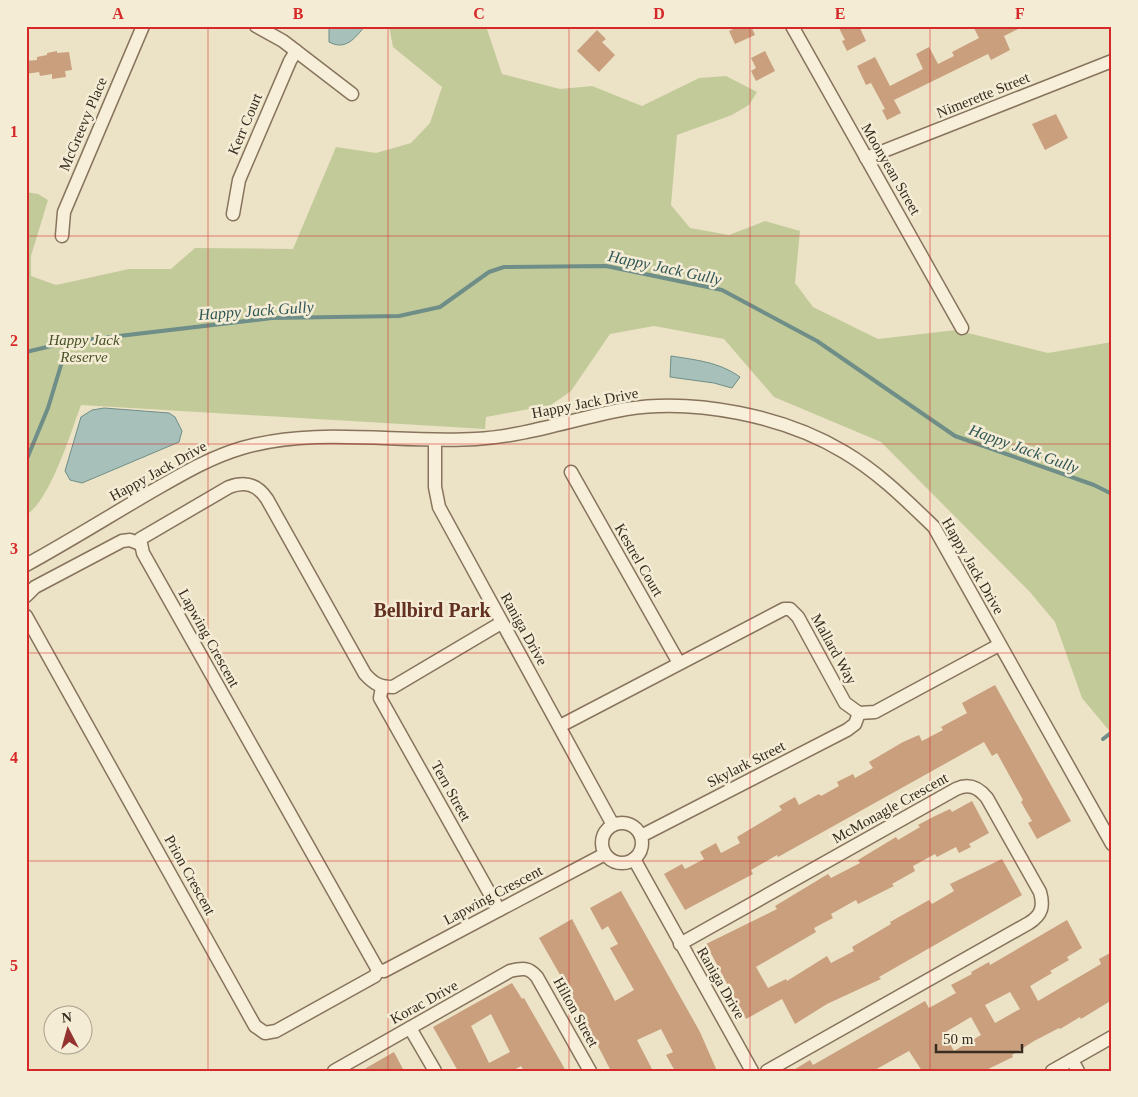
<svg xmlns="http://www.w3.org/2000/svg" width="1138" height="1097" viewBox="0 0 1138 1097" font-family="Georgia,serif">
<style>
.green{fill:#c3ca9a}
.water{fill:#a7c0ba;stroke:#6e8e87}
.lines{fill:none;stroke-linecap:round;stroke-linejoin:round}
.stream{stroke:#6e8e87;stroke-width:4}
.building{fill:#c99f7e;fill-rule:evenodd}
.street-casing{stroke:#87745d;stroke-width:15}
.street{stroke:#f7efd9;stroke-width:12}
.grid{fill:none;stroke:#d62828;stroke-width:1;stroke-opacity:0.55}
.labels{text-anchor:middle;stroke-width:5;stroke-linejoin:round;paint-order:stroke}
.street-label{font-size:15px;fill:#382c20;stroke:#f4ecd5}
.park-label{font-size:15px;font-style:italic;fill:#475327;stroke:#f4ecd5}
.water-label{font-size:16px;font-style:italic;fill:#305756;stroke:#f4ecd5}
.district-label{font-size:20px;font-weight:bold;fill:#633121;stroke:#f4ecd5}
.neatline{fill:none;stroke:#d62828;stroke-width:2}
.grid-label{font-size:16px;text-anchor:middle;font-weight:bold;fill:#d62828}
</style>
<rect width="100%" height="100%" fill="#ece2c6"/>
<!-- green -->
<path class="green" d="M389 26H486L502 74 560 89 592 86 642 106 699 78 726 76 757 92 749 105 732 115 677 135 671 205 690 228 729 235 765 221 800 231 795 283 813 307 878 339 956 330 1048 353 1112 342V734L1082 698 1055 622 1029 591 881 442 774 397 724 339 654 326 610 334 571 391 551 405 486 417 485 429 81 405C71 432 50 501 26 515V192L38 194 48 200 31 256V276L56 285 129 269H171L195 248 293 249 336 147 376 153 411 143 430 123 442 87 393 47Z"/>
<!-- water -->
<g class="water">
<path d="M329 26H365C355 38 346 51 329 42Z"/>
<path d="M671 356C696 360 719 362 740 377L732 388 714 383 670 377Z"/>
<polygon points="104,408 169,413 175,417 182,431 179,442 82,483 70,480 65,471 81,417 92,410"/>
</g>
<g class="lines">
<!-- stream -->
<g class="stream">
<polyline points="26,352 68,342 272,318 399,316 440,307 489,272 504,267 606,266 722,290 817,341 955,436 1094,485 1112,494"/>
<polyline points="26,461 48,408 68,342"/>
<polyline points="1103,739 1112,732"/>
</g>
</g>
<!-- building -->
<g class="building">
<polygon points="732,26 751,26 755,35 735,44 729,31 733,29"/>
<polygon points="838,26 859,26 866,41 847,51 842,41 845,40"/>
<polygon points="973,26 1024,26 1004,36 1010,50 991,60 988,54 894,100 901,113 887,120 882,110 885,109 871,83 866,85 857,66 875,57 890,86 923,69 916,54 929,47 938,64 954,56 952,52 979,38"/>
<polygon points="597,30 606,39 602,42 615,55 599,72 577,51"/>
<polygon points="57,51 57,53 69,52 72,70 65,71 66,77 52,79 52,74 40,76 39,72 26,74 26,61 37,60 37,57 47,55 47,53"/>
<polygon points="765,51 775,71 756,81 751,71 756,68 751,58"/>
<polygon points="1056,114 1068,138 1045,150 1032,124"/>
<polygon points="995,685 1071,821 1037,839 1028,823 1032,821 1021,802 1023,800 997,753 992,756 984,742 778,857 777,855 751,870 753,874 685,910 664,874 682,864 685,869 704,859 700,852 716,843 721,853 740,843 737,837 782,810 779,806 795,797 799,805 819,794 821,796 839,786 837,782 853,774 855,778 873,768 869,762 903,742 919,735 922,741 943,730 941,727 967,713 962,703"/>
<polygon points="972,801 989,833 969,844 971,847 959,853 956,847 937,857 935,854 913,866 915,871 892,884 894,886 858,904 856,900 831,914 833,918 814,928 816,932 756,967 768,988 786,979 787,981 827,956 831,963 854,951 852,947 891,924 890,922 929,900 932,904 954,891 950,884 1002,859 1022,895 879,977 881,979 827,1004 795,1024 782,999 746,1019 706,944 777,909 775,906 828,874 831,878 860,863 858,860 896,837 898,840 920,827 918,825 935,816 950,809 952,812"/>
<polygon points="621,891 700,1032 717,1071 675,1071 666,1055 673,1052 661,1029 637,1040 653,1071 611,1071 568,988 566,990 561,981 563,980 539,938 572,919 615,1001 634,990 610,948 618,944 608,926 602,930 590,908"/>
<path d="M1067 920 1082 948 1067 957 1069 960 1050 971 1052 973 1030 986 1038 1001 1101 964 1099 959 1112 952V1000L1081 1019 1080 1017 1060 1029 1059 1028 1034 1041 1012 1055 1013 1057 984 1071H922L909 1051 873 1071H792L810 1060 813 1065 925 1001 929 1008 956 993 951 985 972 974 971 972 989 962 990 965ZM1010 992 1020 1009 995 1023 985 1005ZM971 1017 981 1035 954 1051 944 1033Z"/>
<path d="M512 983 522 999 524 998 566 1071H524L521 1066 512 1071H458L433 1027ZM491 1014 510 1052 489 1063 471 1026Z"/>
<polygon points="394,1052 404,1071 361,1071"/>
</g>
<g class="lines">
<!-- street casing -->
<g class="street-casing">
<g id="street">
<polyline points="256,26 283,41 352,94"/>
<polyline points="792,26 962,328"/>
<polyline points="866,158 1112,61"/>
<polyline points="233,214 239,180 290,61 296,51"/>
<polyline points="62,236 64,212 143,26"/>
<polyline points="435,440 435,487 439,507 613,825"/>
<polyline points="571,472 679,663"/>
<path d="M26 565C68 542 108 517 149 493 179 476 208 458 242 448 318 426 399 444 476 439 527 436 576 418 626 409 695 398 784 416 844 452 878 472 906 500 934 527L1112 844"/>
<polyline points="26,596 35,587 122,541 130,540 140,544"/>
<polyline points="26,616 255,1026 265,1033 276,1031 375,976 378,970"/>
<path d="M501 623 393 687C380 687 374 684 365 674L267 499C257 484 245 481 229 487L140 539 143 553 378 970 384 971 605 854"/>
<polyline points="382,687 380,698 499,910"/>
<polyline points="560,726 784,609 790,609 798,617 845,703 859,713 875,712 999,645"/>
<circle cx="622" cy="843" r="20"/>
<polyline points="641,836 847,730 855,724 859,713"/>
<polyline points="634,859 752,1071"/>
<path d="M680 944 956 789C969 783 978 787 987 798L1040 892C1044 906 1042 915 1029 923L767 1071"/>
<polyline points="410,1028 435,1071"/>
<polyline points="1072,1060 1078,1071"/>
<path d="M334 1071 510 971C522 968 529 967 537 977L590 1071"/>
<polyline points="1052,1071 1112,1037"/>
</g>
</g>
<!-- street -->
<use href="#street" class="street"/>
</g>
<!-- grid -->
<path class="grid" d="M208 26V1071M388 26V1071M569 26V1071M750 26V1071M930 26V1071M26 236H1112M26 444H1112M26 653H1112M26 861H1112"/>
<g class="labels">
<!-- street labels -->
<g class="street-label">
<text transform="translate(983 95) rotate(-22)" y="5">Nimerette Street</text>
<text transform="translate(83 124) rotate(-67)" y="5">McGreevy Place</text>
<text transform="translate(245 124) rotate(-67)" y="5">Kerr Court</text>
<text transform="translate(891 169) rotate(60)" y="5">Moonyean Street</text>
<text transform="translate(585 403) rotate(-11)" y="5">Happy Jack Drive</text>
<text transform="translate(158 471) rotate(-29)" y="5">Happy Jack Drive</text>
<text transform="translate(639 560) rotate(60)" y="5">Kestrel Court</text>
<text transform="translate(973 566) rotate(60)" y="5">Happy Jack Drive</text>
<text transform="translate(524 629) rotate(61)" y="5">Raniga Drive</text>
<text transform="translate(209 638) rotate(61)" y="5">Lapwing Crescent</text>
<text transform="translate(834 649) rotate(61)" y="5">Mallard Way</text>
<text transform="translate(746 764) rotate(-27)" y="5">Skylark Street</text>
<text transform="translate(451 791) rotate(61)" y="5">Tern Street</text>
<text transform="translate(890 808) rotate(-29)" y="5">McMonagle Crescent</text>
<text transform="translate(190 875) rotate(61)" y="5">Prion Crescent</text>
<text transform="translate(493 895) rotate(-28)" y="5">Lapwing Crescent</text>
<text transform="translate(721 983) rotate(60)" y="5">Raniga Drive</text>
<text transform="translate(424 1002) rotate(-29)" y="5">Korac Drive</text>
<text transform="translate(576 1012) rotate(61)" y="5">Hilton Street</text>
</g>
<!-- park labels -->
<g class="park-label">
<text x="84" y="345">Happy Jack<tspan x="84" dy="17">Reserve</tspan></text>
</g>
<!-- water labels -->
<g class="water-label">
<text transform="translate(665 267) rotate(12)" y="6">Happy Jack Gully</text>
<text transform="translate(256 310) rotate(-4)" y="6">Happy Jack Gully</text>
<text transform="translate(1024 448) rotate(20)" y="6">Happy Jack Gully</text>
</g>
<!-- district labels -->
<g class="district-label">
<text x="432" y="617">Bellbird Park</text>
</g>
</g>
<!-- border -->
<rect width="1138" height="1097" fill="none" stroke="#f4ecd5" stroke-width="55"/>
<!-- north arrow -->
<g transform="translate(68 1030) rotate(354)"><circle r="24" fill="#f4ecd5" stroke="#a99f8d"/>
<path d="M0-4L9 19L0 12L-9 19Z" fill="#93322f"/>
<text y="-8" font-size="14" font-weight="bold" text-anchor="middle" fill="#382c20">N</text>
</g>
<!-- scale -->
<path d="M936 1044v8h86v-8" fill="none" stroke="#382c20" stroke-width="2.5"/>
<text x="943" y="1044" font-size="15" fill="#382c20" stroke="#f4ecd5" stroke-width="4" paint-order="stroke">50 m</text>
<rect x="28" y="28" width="1082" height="1042" class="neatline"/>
<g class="grid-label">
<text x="118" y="19">A</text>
<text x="298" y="19">B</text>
<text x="479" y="19">C</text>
<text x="659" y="19">D</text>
<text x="840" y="19">E</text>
<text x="1020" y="19">F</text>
<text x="14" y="137">1</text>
<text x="14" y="346">2</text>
<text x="14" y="554">3</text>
<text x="14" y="763">4</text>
<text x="14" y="971">5</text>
</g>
</svg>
